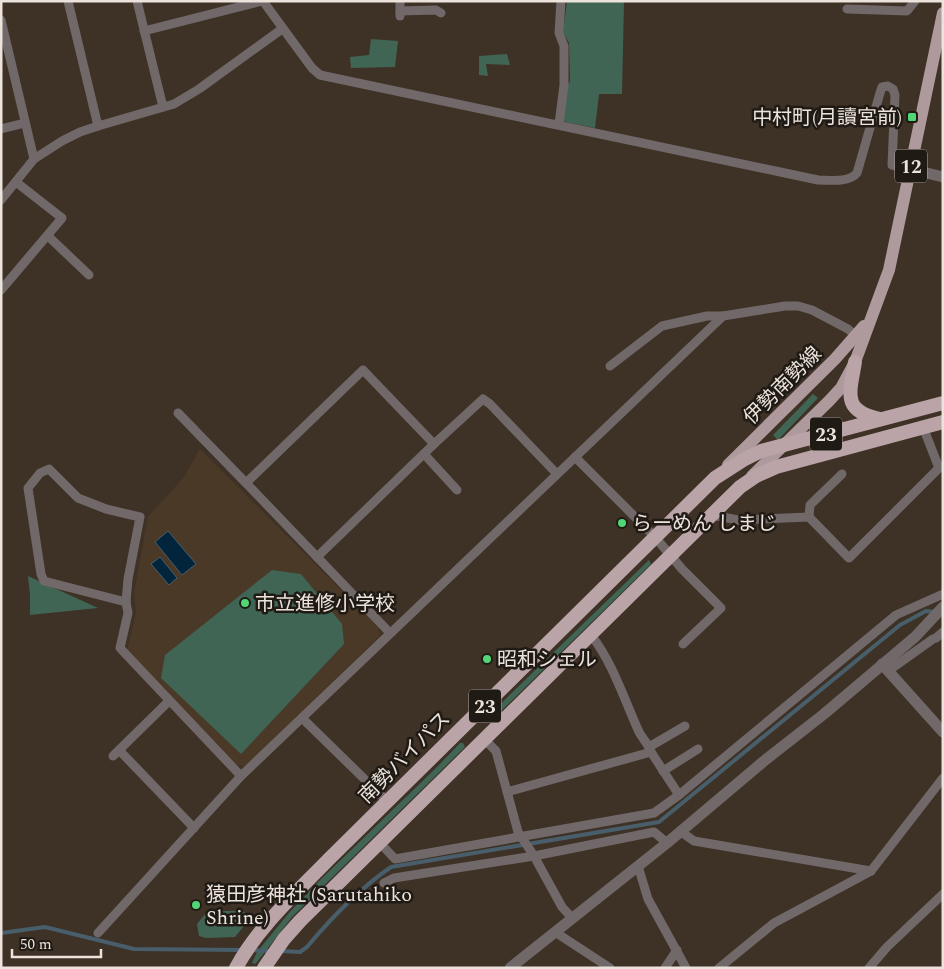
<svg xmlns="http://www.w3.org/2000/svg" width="944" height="969" viewBox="0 0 944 969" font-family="Spectral,'Noto Sans JP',serif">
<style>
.built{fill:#4a3927}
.green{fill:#406555}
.water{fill:#02253b;stroke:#485e6b}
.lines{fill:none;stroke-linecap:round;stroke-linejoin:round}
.stream{stroke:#485e6b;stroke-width:4}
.minor{stroke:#716869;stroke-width:9}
.tertiary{stroke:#716869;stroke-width:11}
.primary{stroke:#ae9a9d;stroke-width:12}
.trunk{stroke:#baa4a7;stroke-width:14}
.poi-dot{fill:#50d674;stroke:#201a15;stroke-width:2}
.labels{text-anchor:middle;stroke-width:5;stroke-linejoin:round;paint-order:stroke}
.shield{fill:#201a15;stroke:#afa7a0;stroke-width:1}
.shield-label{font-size:19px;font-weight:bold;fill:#ece4dc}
.poi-label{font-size:20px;fill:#ece4dc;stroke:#201a15;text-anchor:start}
.street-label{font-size:20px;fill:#ece4dc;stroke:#201a15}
</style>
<rect width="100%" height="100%" fill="#3e3125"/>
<!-- built -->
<polygon class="built" points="200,449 378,627 380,636 245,766 237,765 127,650 136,613 134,593 148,517 184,477"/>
<!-- green -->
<g class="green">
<polygon points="567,1 624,1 622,94 599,94 595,128 565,122 563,119 567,87 570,81 569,43 563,32"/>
<polygon points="371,39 398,41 395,67 351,68 350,57 369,55"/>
<polygon points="507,54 510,65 486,64 488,76 479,75 479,56"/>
<polygon points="813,394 818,398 778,440 773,435"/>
<polygon points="649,560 651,564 494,718 491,718 490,714"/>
<polygon points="272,570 301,574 342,624 344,644 241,754 161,678 165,655"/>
<polygon points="28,576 98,608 30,615 30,595"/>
<polygon points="460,743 463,743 465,747 292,917 257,962 255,964 252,963 257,952 288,914 319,881 437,767"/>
<polygon points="225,911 242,911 252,916 235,937 206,938 199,936 197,924 206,913"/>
</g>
<!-- water -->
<g class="water">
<polygon points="168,531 196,564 182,575 155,542"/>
<polygon points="160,557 177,578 169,585 151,564"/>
</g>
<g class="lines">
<!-- stream -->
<g class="stream">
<polyline points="1,933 45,927 134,949 244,950"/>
<polyline points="251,950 271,951"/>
<path d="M281 951 300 952 307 947C332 917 359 889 391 867L659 822 900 625 926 611 936 612"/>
</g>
<!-- minor -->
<g class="minor">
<polyline points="68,1 98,126"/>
<polyline points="137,1 163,107"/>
<path d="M263 1 312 68 320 75 818 180C830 180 849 183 857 173L880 93 882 87 888 86 893 89 895 95 892 165 910 169"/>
<polyline points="400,1 400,16"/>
<polyline points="847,9 907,11 915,1"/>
<polyline points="400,11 436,10 441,13"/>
<polyline points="1,20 34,159"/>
<polyline points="144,31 262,1"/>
<polyline points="559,124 564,85 564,46 559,33 561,1"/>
<polyline points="1,129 25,123"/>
<polyline points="1,200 34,159 62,141 80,132 98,126 174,104 199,89 282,29"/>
<polyline points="48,236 89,275"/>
<polyline points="1,290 62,218 16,182"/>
<polyline points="610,366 662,326 707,316 723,316 785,306 798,306 812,310 848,329 857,337"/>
<polyline points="178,413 246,483"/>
<polyline points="424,454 457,490"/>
<polyline points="575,457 655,537 682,569 721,608 683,644"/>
<polygon points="49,469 78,498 106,509 140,517 128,579 126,602 44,581 41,574 28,488 40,473"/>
<polyline points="712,515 738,520 809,517 849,558 939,468 923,427"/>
<polyline points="809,517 810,505 842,474"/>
<polyline points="317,557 434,444 483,399 490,404 557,474"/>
<polyline points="126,602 128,613 120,648 241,776"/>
<polyline points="390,633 246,483 363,370 434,444"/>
<polyline points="888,671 933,639 936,638 943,632"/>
<polyline points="302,718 388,802"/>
<polyline points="484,739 496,751 518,832 534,856 562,907 572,918"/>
<polyline points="649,747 685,726"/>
<polyline points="119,750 194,828"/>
<polyline points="651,752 679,795"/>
<polyline points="113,756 169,701"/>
<polyline points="663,771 698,749"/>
<path d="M507 792 651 752C648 744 643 739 639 732 624 699 613 663 591 635"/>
<polyline points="680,831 694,841 871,871"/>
<polyline points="380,843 395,859 654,813 679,795 896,615 943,594"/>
<polyline points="638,866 648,899 686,968"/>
<polyline points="384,883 394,878 534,856 654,832 667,843"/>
<polyline points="555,932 610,968"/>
<polyline points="98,933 241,776 723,316"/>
<polyline points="665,968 677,950"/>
<polyline points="719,968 774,923 871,871 943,778"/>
<polyline points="869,968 887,947 943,894"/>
</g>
<!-- tertiary -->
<g class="tertiary">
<polyline points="910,169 943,177"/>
<polyline points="882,664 943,732"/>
<polyline points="510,968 667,843 764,761 824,714 915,637 943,607"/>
</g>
<!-- primary -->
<g class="primary">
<polyline points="728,465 835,359 864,326"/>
<polyline points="752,476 829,401 841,388 855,362 889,270 943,13"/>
</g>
<!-- trunk -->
<g class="trunk">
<path d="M855 362C850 393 841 411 880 419"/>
<path d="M236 968C258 927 297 892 329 859L715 478 743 460 761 451 943 403"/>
<polyline points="264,968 284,939 300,921 740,487 756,476 776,467 943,422"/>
</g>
</g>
<!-- markers -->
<g class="poi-dot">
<rect x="907" y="112" width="10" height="10" rx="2.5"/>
<circle cx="622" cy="523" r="5"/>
<circle cx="245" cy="603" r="5"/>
<circle cx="487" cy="659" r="5"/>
<circle cx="196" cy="905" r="5"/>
</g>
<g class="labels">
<!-- shield labels -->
<g class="shield">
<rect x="895" y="149.5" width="32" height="33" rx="4"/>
<rect x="810" y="417.5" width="32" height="33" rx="4"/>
<rect x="469" y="689.5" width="32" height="33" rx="4"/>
</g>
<g class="shield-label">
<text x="911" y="173">12</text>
<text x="826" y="441">23</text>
<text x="485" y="713">23</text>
</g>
<!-- poi labels -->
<g class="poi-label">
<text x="902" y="124" text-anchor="end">中村町(月讀宮前)</text>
<text x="632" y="530">らーめん しまじ</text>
<text x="255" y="610">市立進修小学校</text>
<text x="497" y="666">昭和シェル</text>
<text x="206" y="901">猿田彦神社 (Sarutahiko<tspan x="206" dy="23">Shrine)</tspan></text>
</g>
<!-- street labels -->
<g class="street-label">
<text transform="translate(782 385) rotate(-45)" y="7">伊勢南勢線</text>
<text transform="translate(404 757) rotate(-45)" y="7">南勢バイパス</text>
</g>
</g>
<!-- border -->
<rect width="944" height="969" fill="none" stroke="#ece4dc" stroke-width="5"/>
<!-- scale -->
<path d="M12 949v8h89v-8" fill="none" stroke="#ece4dc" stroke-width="2.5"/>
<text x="20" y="949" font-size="15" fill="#ece4dc" stroke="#201a15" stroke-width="4" paint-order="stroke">50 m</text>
</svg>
